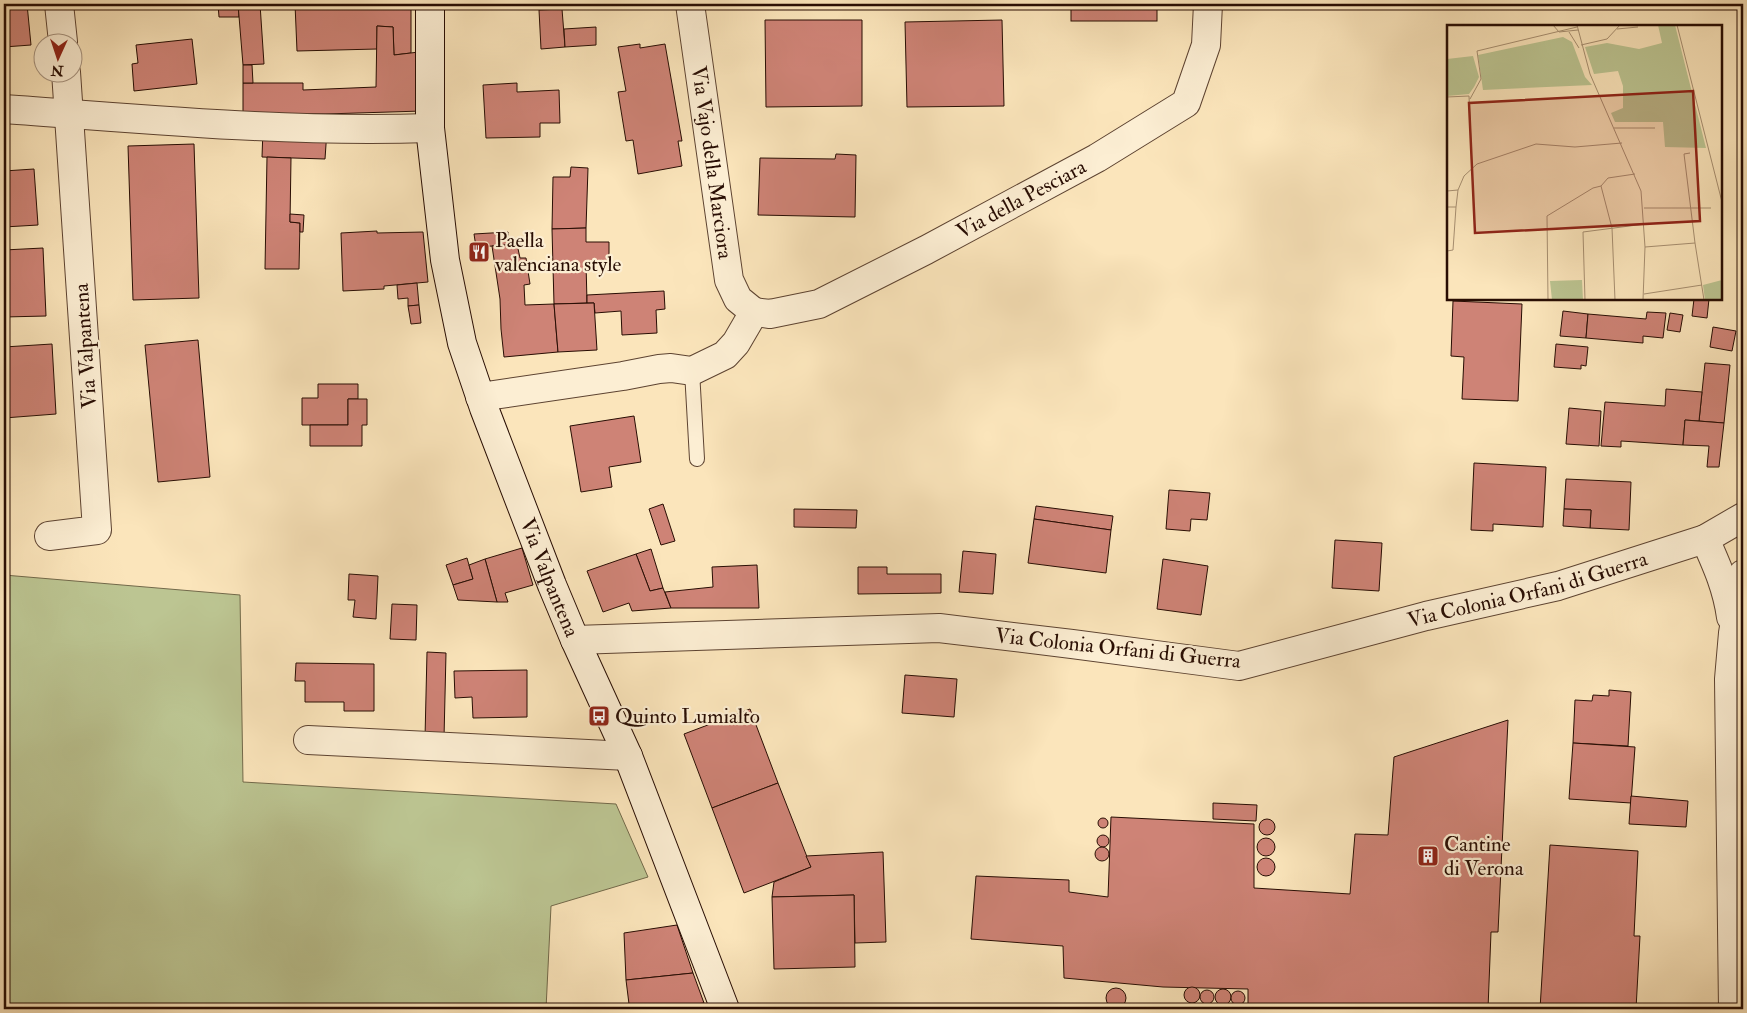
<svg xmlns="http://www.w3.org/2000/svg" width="1747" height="1013" viewBox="0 0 1747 1013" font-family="'IM FELL Double Pica',serif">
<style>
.green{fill:#bcc592;stroke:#72694a}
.building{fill:#ce8376;stroke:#280d03}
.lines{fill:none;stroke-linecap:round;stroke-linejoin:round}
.lane-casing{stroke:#5d4331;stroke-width:16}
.street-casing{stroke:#5d4331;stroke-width:30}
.secondary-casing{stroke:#280d03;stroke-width:30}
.lane{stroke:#fceed3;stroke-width:14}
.street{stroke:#fceed3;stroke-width:28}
.secondary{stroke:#fceed3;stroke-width:28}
.labels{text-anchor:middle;stroke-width:4.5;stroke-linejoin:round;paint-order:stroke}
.street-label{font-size:21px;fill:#280d03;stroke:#fceed3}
.poi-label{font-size:21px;fill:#280d03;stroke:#fceed3;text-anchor:start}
.inset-road{fill:none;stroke:#a78f71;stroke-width:1}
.view{fill:#8f2418;fill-opacity:0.15;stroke:#8f2418;stroke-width:2.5}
.inset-edge{fill:none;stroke:#280d03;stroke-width:2.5}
</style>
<rect width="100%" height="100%" fill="#fbe5bb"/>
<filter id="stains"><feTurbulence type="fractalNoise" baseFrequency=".004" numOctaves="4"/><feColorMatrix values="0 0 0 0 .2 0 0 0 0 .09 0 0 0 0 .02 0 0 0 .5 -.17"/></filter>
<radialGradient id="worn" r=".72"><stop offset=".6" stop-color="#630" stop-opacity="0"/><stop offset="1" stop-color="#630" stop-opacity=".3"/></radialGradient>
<!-- green -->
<polygon class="green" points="4,575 240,595 243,782 616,804 648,877 551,906 546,1009 8,1009 4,985"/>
<!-- building -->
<g class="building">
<polygon points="4,4 27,4 31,45 4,47"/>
<polygon points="218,4 238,4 239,17 219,17"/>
<polygon points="238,4 260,4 264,64 243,65"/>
<polygon points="295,4 411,4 411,53 394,55 393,27 377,26 377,49 297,51"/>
<rect x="1071" y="4" width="86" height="17"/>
<polygon points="562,9 565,47 541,49 539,10"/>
<polygon points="765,20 862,20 862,106 766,107"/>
<polygon points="1002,20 1004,106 907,107 905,22"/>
<polygon points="377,26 393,27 394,55 419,52 422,111 325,114 243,113 243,83 303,83 303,90 376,87"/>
<polygon points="596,27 596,45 565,47 564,29"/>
<polygon points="192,39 197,84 134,91 132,64 138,63 136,45"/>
<polygon points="640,44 640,48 665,44 682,141 678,141 682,166 638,174 633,140 626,141 618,92 626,91 618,47"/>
<polygon points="243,65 252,65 253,83 243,83"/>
<polygon points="517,83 517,92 559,90 560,123 540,123 540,137 486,138 483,85"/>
<polygon points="263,129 327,130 325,159 262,157"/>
<polygon points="194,144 199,298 133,300 128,146"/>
<polygon points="836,154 856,155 855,217 758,215 760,158 835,159"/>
<polygon points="267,157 291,158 290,222 300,223 299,269 265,269"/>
<polygon points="571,167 588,168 586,228 552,229 553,177 570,177"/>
<polygon points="34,169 38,225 4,227 4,171"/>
<polygon points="290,214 304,215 303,232 300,232 300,223 290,222"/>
<polygon points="586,228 586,242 609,242 609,261 586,262 587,303 554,304 552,229"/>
<polygon points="377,231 377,233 423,232 428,282 384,286 384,289 343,291 341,233"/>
<polygon points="508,232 509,245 476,247 474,234"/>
<polygon points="517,244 520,258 526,258 530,284 524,285 525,305 554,304 558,352 504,357 501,329 500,299 492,246"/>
<polygon points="43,248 46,316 4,317 4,250"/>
<polygon points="417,283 419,305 408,306 408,298 398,299 397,285"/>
<polygon points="664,291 665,309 656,310 657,333 622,335 621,311 595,313 594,303 587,303 587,295"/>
<polygon points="1694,299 1709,299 1707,318 1692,316"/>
<polygon points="1453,301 1522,304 1518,401 1462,399 1464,357 1451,356"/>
<polygon points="594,303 597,350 558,352 554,304"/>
<polygon points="419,305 421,323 411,324 408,306"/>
<polygon points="1563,311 1588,314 1586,338 1560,336"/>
<polygon points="1647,312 1666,313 1663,338 1643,336 1643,343 1586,338 1588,314 1646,319"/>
<polygon points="1670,313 1683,315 1680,332 1667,330"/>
<polygon points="1713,327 1736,331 1732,351 1710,347"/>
<polygon points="198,340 210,477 158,482 145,345"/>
<polygon points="52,344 56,414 4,418 4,347"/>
<polygon points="1556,344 1588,347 1586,366 1581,365 1581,369 1554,367"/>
<polygon points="1705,363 1730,365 1724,423 1699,421"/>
<polygon points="318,384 358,384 358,399 348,399 348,425 302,425 302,398 318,398"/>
<polygon points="1666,389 1702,392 1699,421 1685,420 1683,445 1621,441 1621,447 1601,446 1605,402 1665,406"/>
<polygon points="348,399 367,399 367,425 362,425 362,446 310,446 310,425 348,425"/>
<polygon points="1569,408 1601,411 1599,446 1566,444"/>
<polygon points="634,416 641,462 609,467 612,487 581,492 570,426"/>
<polygon points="1685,420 1724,423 1719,467 1707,467 1709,446 1683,445"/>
<polygon points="1474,463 1546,467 1543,527 1493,524 1493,531 1471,530"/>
<polygon points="1566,479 1631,482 1629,530 1590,528 1591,510 1564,509"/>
<polygon points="1169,490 1210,493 1207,520 1191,519 1190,531 1166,529"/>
<polygon points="663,504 675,541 661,545 649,509"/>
<polygon points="1036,506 1113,516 1111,530 1034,519"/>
<polygon points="794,509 857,510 856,528 794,527"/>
<polygon points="1564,509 1591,510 1590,528 1563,526"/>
<polygon points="1034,519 1111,530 1106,573 1028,563"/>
<polygon points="1335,540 1382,543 1379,591 1332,588"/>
<polygon points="522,548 533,585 505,593 508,602 497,602 485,559"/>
<polygon points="651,549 663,588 650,591 636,554"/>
<polygon points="963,551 996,554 993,594 959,592"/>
<polygon points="636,554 650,591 663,588 671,608 632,611 629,603 603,612 587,571"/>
<polygon points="467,558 473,579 453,585 446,565"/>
<polygon points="485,559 497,602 458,600 453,585 473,579 469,565"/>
<polygon points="1163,559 1208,566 1201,615 1157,609"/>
<polygon points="757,565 759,608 671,608 665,592 713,587 712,567"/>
<polygon points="858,567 887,567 887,574 941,574 941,593 858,594"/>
<polygon points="349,574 378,576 376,619 353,617 355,600 348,600"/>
<polygon points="392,604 417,605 416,640 390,639"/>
<polygon points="427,652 446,653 444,738 425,738"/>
<polygon points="296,663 374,664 374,711 344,711 344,702 305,702 305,681 295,681"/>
<polygon points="527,670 527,717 473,718 472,697 455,698 454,671"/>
<polygon points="905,675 957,679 954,717 902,713"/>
<polygon points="1609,690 1631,692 1628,746 1573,743 1575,700 1592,701 1593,695 1609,696"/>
<polygon points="750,709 778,783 712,808 684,734"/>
<polygon points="1508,720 1498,932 1491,932 1488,1009 1248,1009 1248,989 1163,987 1064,978 1063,946 971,939 976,876 1069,880 1069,892 1108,897 1111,817 1254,824 1254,888 1350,894 1355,834 1388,835 1394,757"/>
<polygon points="1573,743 1635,747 1631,803 1569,799"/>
<polygon points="778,783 811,867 744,893 712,808"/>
<polygon points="1631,796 1688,801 1686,827 1629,824"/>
<polygon points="1213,803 1257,805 1256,821 1213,819"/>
<circle cx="1103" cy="823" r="5"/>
<circle cx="1267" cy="827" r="8"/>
<circle cx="1103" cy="841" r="6"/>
<circle cx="1266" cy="847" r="9"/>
<polygon points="1550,845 1638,851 1634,936 1640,936 1636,1009 1540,1009"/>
<circle cx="1102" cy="854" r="7"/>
<polygon points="883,852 886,942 855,943 854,895 772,897 774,882 811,867 806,856"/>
<circle cx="1266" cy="867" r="9"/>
<polygon points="854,895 855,967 774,969 772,897"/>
<polygon points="677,925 693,973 626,980 624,933"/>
<polygon points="693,973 704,1003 652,1009 633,1009 629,1004 626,980"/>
<circle cx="1192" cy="995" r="8"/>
<circle cx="1116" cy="998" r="10"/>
<circle cx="1223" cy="997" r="8"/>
<circle cx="1207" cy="997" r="7"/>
<circle cx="1238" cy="998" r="7"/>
</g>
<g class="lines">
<!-- lane casing -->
<g class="lane-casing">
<polyline id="lane" points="692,371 697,459"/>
</g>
<!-- street casing -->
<g class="street-casing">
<g id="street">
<polyline points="59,4 63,42"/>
<path id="s1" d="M690 4 729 280 738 299 754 312"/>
<path d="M4 109C146 119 288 133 430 128"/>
<path id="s2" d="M754 312 770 314 819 304 926 250 1097 158 1186 103 1206 45 1208 4"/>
<polyline points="480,397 623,376 659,369 671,368 692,371 725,355 736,343 754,312"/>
<polyline points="49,536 97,530 66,72"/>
<path d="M1705 539C1717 566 1727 588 1731 617"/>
<path id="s3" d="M575 640 939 628 1072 644 1239 666 1426 616 1558 586 1705 539 1743 517"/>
<polyline points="308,740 628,756"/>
<polyline points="1733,1009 1729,679 1733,633 1743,574"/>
</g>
</g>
<!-- secondary casing -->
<g class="secondary-casing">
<g id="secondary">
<path id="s4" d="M430 4V128L445 260 462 343 484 408 552 585 575 640 628 756 725 1009"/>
</g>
</g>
<!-- lane -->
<use href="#lane" class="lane"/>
<!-- street -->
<use href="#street" class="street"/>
<!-- secondary -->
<use href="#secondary" class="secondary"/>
</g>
<!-- icons -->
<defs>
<g id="restaurant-square" transform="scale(1.125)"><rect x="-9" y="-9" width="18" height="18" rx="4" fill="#8f2418" stroke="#fceed3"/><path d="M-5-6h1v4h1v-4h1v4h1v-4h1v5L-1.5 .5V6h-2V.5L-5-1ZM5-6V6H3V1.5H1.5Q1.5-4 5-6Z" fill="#fff"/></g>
<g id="bus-square" transform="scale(1.125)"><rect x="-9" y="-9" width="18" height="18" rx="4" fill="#8f2418" stroke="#fceed3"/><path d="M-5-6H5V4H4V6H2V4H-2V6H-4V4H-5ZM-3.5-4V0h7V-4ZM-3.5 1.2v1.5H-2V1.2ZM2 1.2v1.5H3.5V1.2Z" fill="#fff"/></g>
<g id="building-square" transform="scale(1.125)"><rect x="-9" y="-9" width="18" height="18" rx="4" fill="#8f2418" stroke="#fceed3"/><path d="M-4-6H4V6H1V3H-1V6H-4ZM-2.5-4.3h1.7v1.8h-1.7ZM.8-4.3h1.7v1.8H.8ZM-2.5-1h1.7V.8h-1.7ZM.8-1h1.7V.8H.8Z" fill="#fff"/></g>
</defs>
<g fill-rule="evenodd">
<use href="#restaurant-square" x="479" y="252"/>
<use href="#bus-square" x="599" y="716"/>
<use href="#building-square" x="1428" y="856"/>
</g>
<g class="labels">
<!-- street labels -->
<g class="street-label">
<text dy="7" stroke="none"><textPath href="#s1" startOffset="160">Via Vajo della Marciora</textPath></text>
<text dy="7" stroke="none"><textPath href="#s2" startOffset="294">Via della Pesciara</textPath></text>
<text transform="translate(85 346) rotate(-94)" y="7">Via Valpantena</text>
<text dy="7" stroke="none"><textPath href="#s4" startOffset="592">Via Valpantena</textPath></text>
<text dy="7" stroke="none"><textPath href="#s3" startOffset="965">Via Colonia Orfani di Guerra</textPath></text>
<text transform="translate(1118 648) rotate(6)" y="7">Via Colonia Orfani di Guerra</text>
</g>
<!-- poi labels -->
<g class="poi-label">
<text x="495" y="247">Paella<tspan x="495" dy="24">valenciana style</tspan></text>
<text x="615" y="723">Quinto Lumialto</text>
<text x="1444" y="851">Cantine<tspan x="1444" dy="24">di Verona</tspan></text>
</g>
</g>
<!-- overview -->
<g transform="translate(1447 25)">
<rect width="275" height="275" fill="#fbe5bb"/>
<path d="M211 0H228L259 123 218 122 216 97H168L164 88 176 83V61L171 46 147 49 138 22 160 18 192 24 215 18ZM116 12 125 17 138 52 145 60 36 65 31 30ZM26 31 32 52 27 62 22 69 0 71V34ZM135 255 136 275H105L103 256ZM275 255V275H258L256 260Z" fill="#bcc592"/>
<path class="inset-road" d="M106 0 112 7 131 5M130 0 143 49 194 166 198 222 196 275M230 0 275 177M170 4 191 2M122 7 132 23M134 20 160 14 173 0M0 72 22 71 25 142M23 74 34 54 30 26 130 2M167 103H208M243 128 237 129 248 218M154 161 165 203 168 275M154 161 161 153 188 149M0 166 11 165 17 151 30 139 89 119 128 122 175 118M0 182H9L6 225 0 226M9 182 11 165M197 183H264M198 222 248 218 257 275M197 269 255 260M101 275 100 191 146 163 154 161M138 275 136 207 198 199"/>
<path class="view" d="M246 66 253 196 28 208 22 78Z"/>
<rect width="275" height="275" class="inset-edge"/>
</g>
<!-- margin -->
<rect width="1747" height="1013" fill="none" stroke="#fbe5bb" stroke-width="20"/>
<rect x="5" y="5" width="1737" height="1003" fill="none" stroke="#280d03" stroke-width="2.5"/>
<rect x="10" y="10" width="1727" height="993" fill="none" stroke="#280d03"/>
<!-- north arrow -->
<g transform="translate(58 58) rotate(183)"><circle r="24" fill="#fceed3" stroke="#a79480"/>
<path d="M0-4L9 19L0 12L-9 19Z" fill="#8f2418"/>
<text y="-8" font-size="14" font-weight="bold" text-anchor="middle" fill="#280d03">N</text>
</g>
<rect width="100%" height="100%" filter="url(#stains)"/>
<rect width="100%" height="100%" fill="url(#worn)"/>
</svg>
